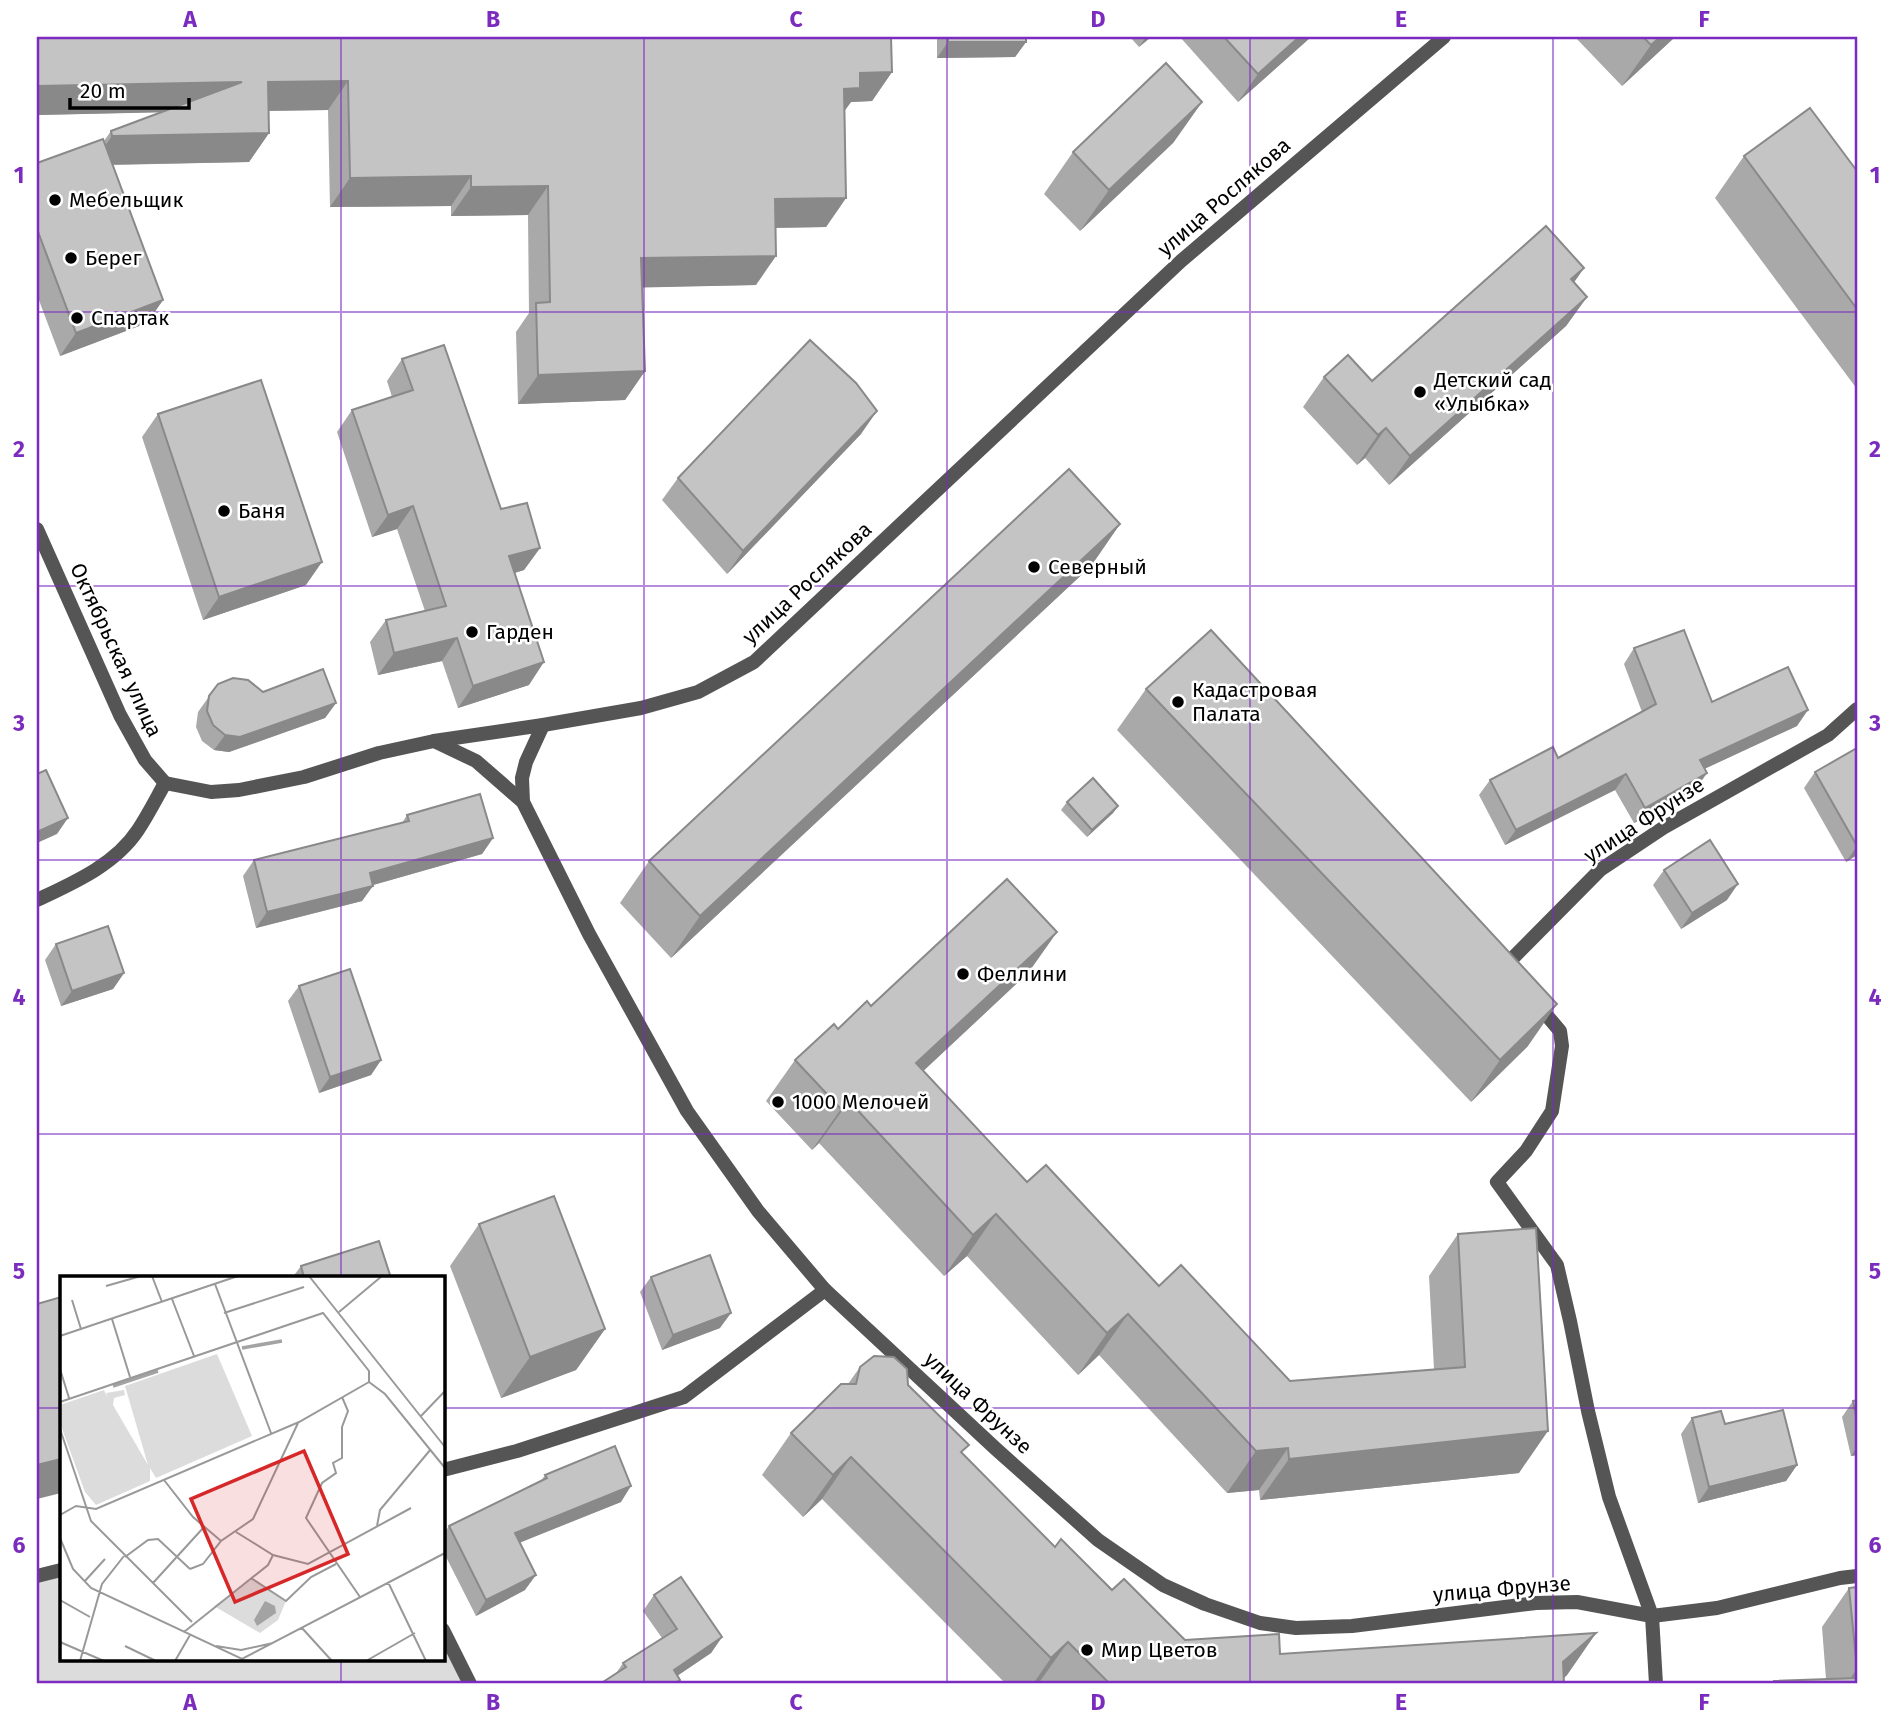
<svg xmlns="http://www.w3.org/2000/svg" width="1894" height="1721" viewBox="0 0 1894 1721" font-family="'Fira Sans',sans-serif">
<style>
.green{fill:#dcdcdc}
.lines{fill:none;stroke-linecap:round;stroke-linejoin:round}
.street{stroke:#555;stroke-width:14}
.wall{fill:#a9a9a9}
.shaded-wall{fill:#898989}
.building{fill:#c4c4c4;stroke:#898989;stroke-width:2}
.grid{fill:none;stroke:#7b2cbf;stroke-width:2;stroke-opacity:0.55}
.poi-dot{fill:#000;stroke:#fff;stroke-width:2.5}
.labels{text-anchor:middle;stroke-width:5;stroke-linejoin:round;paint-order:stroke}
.street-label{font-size:21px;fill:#000;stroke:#fff}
.poi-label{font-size:21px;fill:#000;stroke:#fff;text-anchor:start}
.inset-river{fill:none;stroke:#a3a3a3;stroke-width:3.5}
.inset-road{fill:none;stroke:#999;stroke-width:2}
.view{fill:#d62828;fill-opacity:0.15;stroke:#d62828;stroke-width:3.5}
.inset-edge{fill:none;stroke:#000;stroke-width:3.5}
.neatline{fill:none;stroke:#7b2cbf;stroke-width:2.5}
.grid-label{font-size:23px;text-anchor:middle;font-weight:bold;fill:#7b2cbf}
</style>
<rect width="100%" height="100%" fill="#fff"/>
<!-- green -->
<polygon class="green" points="61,1575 61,1660 443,1660 443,1625 474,1684 37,1684 37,1581"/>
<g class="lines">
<!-- street -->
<g class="street">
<polyline points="37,529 120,715 145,760 165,783"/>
<polyline points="434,741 476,761 523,802 589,934 687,1111 758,1211 825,1290 996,1449 1098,1540 1163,1585 1205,1604 1260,1623 1296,1628 1352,1626 1536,1603 1577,1602 1652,1616 1717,1608 1840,1578 1857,1576"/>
<polyline points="165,783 211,792 239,790 304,777 379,753 434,741 543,725 641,708 698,692 754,662 1181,261 1444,37"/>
<polyline points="523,802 522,778 526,762 543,725"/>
<path d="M37 900C73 883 115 865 138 830 148 815 156 799 165 783"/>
<polyline points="1509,970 1505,966 1600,870 1663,828 1828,735 1857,709"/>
<polyline points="1538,1005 1560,1031 1562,1046 1552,1111 1526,1151 1497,1182 1557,1265 1570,1321 1588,1411 1609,1497 1652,1616 1656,1684"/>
<polyline points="443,1470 517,1451 684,1397 825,1290"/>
<polyline points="37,1576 61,1570"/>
<polyline points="443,1630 470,1684"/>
</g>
</g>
<!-- wall -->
<g class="wall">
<polygon points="37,37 892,72 872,101 851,102 845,110 846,198 826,227 775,228 756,285 642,287 645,371 625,400 518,404 516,332 529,313 528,215 451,216 451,206 330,207 328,110 268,111 269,133 249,162 112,165 163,300 147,323 60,356 37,295 37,163 104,141 111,131 161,112 37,115"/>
<polygon points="937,37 1026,37 1026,42 1015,57 937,58"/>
<polygon points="1130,37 1151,37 1139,47"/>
<polygon points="1180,37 1311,37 1238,102"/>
<polygon points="1575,37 1675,37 1622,86"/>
<polygon points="1202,102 1173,143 1080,231 1044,194 1073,152"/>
<polygon points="1744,156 1857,171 1857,389 1715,198"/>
<polygon points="1584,268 1574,282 1587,297 1566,326 1389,485 1365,458 1357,465 1303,407 1324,377 1372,381"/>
<polygon points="402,359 501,509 540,548 524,570 515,573 529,685 458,708 442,661 378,675 370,642 386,620 425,611 397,529 372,537 337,432 352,410 392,397 387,381"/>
<polygon points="158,414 306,585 203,620 142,437"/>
<polygon points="861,434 727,574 662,500 678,478"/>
<polygon points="1120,524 1091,566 671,958 620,903 649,861"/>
<polygon points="1634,648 1712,702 1797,726 1704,769 1696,789 1634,823 1615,790 1505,845 1479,795 1490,780 1558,758 1642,712 1624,664"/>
<polygon points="218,684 263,692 336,703 325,718 229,752 214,750 202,741 196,727 198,712"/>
<polygon points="1146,689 1528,1046 1471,1102 1117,730"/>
<polygon points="1857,748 1857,855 1846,862 1804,788 1815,772"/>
<polygon points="1067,802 1118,806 1113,813 1087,837 1061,810"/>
<polygon points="407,815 493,838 482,854 373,885 362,901 256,928 243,876 254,860 402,823"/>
<polygon points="1664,870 1727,900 1681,929 1653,885"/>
<polygon points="1057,932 1028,973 923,1071 1027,1182 1159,1286 1290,1381 1434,1369 1429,1276 1458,1234 1519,1473 1260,1500 1259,1490 1227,1493 1099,1355 1078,1375 967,1256 944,1276 819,1143 812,1150 766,1101 795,1060 871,1006"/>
<polygon points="56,944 124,973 113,989 61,1006 45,960"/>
<polygon points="299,986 381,1060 371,1075 319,1093 288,1001"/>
<polygon points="479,1224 605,1329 576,1370 501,1398 450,1266"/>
<polygon points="301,1266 391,1278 292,1278"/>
<polygon points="651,1277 720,1328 662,1350 640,1292"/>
<polygon points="860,1367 908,1385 962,1454 1055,1547 1112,1590 1185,1640 1280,1654 1596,1633 1567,1675 1564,1678 1564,1684 1006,1684 822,1499 803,1517 762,1475 791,1433 848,1384"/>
<polygon points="1857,1400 1857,1455 1851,1456 1842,1417 1853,1401"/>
<polygon points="1692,1418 1725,1424 1797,1465 1786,1481 1698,1503 1681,1434"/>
<polygon points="545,1475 621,1502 520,1542 525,1590 476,1616 443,1551 443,1535 449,1526 541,1481"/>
<polygon points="1857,1587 1857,1684 1772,1684 1774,1681 1826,1679 1822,1627 1849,1588"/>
<polygon points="654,1595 722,1637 711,1653 677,1676 680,1680 677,1684 600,1684 615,1675 623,1663 662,1638 643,1611"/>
</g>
<!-- shaded-wall -->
<g class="shaded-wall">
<polygon points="1146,37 1151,37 1139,47"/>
<polygon points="1299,37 1311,37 1238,102 1258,74"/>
<polygon points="1660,37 1675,37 1622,86 1651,45"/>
<polygon points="948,42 1026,42 1015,57 937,58"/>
<polygon points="892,72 872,101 851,102 840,117 844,89 860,73"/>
<polygon points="348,81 328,110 247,111 268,82"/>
<polygon points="242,82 222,111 37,115 37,86"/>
<polygon points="1202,102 1173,143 1080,231 1109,190"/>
<polygon points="269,133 249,162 91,165 112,136"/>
<polygon points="471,176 451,206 330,207 350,178"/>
<polygon points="548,186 528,215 451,216 471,187"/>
<polygon points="846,198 826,227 754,228 775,199"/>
<polygon points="776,256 756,285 621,288 641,258"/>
<polygon points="1584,268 1563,298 1571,279"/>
<polygon points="1587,297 1566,326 1389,485 1410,456"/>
<polygon points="163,300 147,323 60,356 76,333"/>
<polygon points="645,371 625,400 518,404 538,375"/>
<polygon points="877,411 861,434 727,574 743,551"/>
<polygon points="1386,428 1365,458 1357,465 1378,435"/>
<polygon points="413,506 397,529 372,537 388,515"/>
<polygon points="1120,524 1091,566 671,958 700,916"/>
<polygon points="540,548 524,570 494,579 509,556"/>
<polygon points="322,562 306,585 203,620 219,597"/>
<polygon points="457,638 442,661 378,675 394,653"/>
<polygon points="544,662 529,685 458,708 473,686"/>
<polygon points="336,703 325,718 229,752 214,750 225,735"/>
<polygon points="1808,710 1797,726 1689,776 1700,760"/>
<polygon points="1707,773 1696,789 1634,823 1645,808"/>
<polygon points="1626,774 1615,790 1505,845 1516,830"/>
<polygon points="1118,806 1113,813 1087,837 1092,830"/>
<polygon points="68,818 57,834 37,843 37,832"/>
<polygon points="493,838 482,854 359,889 370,873"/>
<polygon points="1857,846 1857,855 1846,862"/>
<polygon points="1738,884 1727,900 1681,929 1692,913"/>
<polygon points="373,886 362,901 256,928 267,912"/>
<polygon points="1057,932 1028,973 887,1105 916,1063"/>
<polygon points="124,973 113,989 61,1006 72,991"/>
<polygon points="1557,1004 1528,1046 1471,1102 1500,1060"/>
<polygon points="381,1060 371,1075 319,1093 330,1077"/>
<polygon points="849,1101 819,1143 812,1150 841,1109"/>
<polygon points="996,1214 967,1256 944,1276 973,1235"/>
<polygon points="731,1313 720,1328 662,1350 673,1335"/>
<polygon points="1128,1314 1099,1355 1078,1375 1107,1333"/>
<polygon points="605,1329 576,1370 501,1398 530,1357"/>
<polygon points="1548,1431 1519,1473 1260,1500 1289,1459"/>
<polygon points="1857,1447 1857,1455 1851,1456"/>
<polygon points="1288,1448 1259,1490 1227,1493 1256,1451"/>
<polygon points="851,1457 822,1499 803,1517 833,1475"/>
<polygon points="61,1459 61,1493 37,1499 37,1465"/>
<polygon points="1797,1465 1786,1481 1698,1503 1709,1487"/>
<polygon points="631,1486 621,1502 504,1549 515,1533"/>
<polygon points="536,1575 525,1590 476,1616 486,1600"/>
<polygon points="1596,1633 1567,1675 1556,1684 1563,1662"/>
<polygon points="722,1637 711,1653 665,1684 674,1670"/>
<polygon points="1068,1642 1038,1684 1033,1684 1051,1658"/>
<polygon points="1857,1669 1857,1684 1846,1684"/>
</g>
<!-- building -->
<g class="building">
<polygon points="37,37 891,37 892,72 860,73 860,88 844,89 846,198 775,199 776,256 641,258 645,371 538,375 536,303 550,302 548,186 471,187 471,176 350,178 348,81 268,82 269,133 112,136 111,131 242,82 37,86"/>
<rect x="948" y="37" width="78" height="5"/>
<polygon points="1224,37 1299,37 1258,74"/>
<polygon points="1643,37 1660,37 1651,45"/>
<polygon points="1166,63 1202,102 1109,190 1073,152"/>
<polygon points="1810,108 1857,171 1857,309 1744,156"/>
<polygon points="103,139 163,300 76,333 37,229 37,163"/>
<polygon points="1546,226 1584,268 1571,279 1587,297 1410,456 1386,428 1378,435 1324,377 1348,355 1372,381"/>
<polygon points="810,340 856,383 877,411 743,551 678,478"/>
<polygon points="444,345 501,509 527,503 540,548 509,556 544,662 473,686 457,638 394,653 386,620 446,606 413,506 388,515 352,410 413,390 402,359"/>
<polygon points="261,380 322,562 219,597 158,414"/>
<polygon points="1069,469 1120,524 700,916 649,861"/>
<polygon points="1211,630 1557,1004 1500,1060 1146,689"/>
<polygon points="1684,630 1712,702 1788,667 1808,710 1700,760 1707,773 1645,808 1626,774 1516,830 1490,780 1553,747 1558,758 1656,704 1634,648"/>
<polygon points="323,669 336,703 240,737 225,735 213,725 207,711 209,696 218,684 233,678 248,680 263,692"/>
<polygon points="1857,748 1857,846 1815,772"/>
<polygon points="46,770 68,818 37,832 37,774"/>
<polygon points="1093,778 1118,806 1092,830 1067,802"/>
<polygon points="480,794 493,838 370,873 373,886 267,912 254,860 409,821 407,815"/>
<polygon points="1710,840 1738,884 1692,913 1664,870"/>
<polygon points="1007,879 1057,932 916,1063 1027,1182 1046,1165 1159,1286 1181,1265 1290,1381 1465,1367 1458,1234 1536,1228 1548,1431 1289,1459 1288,1448 1256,1451 1128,1314 1107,1333 996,1214 973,1235 849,1101 841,1109 795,1060 834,1024 838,1029 867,1001 871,1006"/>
<polygon points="108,926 124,973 72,991 56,944"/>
<polygon points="350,969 381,1060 330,1077 299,986"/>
<polygon points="554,1196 605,1329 530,1357 479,1224"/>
<polygon points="379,1241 391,1278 304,1278 301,1266"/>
<polygon points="710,1255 731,1313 673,1335 651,1277"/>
<polygon points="61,1297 61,1459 37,1465 37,1304"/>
<polygon points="874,1356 894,1357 907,1369 908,1385 969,1445 961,1452 1055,1547 1061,1539 1112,1590 1124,1579 1185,1640 1279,1634 1280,1654 1596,1633 1563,1662 1564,1684 1110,1684 1068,1642 1051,1658 851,1457 833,1475 791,1433 841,1384 856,1384 860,1367"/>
<polygon points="1857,1400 1857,1421 1853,1401"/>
<polygon points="1783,1410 1797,1465 1709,1487 1692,1418 1721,1411 1725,1424"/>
<polygon points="615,1446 631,1486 515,1533 536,1575 486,1600 449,1526 547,1478 545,1475"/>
<polygon points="681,1577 722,1637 674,1670 680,1680 674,1684 600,1684 626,1667 623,1663 677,1629 654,1595"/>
<polygon points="1857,1587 1857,1669 1849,1588"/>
<polygon points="1857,1678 1857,1684 1774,1684 1774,1681"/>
</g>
<!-- grid -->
<path class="grid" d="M341 37V1278M644 37V1684M947 37V1684M1250 37V1684M1553 37V1684M37 312H1857M37 586H1857M37 860H1857M37 1134H1857M37 1408H61M443 1408H1857M341 1660V1684"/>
<!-- markers -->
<g class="poi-dot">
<circle cx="55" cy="200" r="7"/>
<circle cx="71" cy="258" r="7"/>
<circle cx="77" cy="318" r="7"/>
<circle cx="1420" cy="392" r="7"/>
<circle cx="224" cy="511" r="7"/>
<circle cx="1034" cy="567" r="7"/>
<circle cx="472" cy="632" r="7"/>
<circle cx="1178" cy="702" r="7"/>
<circle cx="963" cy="974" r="7"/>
<circle cx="778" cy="1102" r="7"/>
<circle cx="1087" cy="1650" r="7"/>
</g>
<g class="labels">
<!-- street labels -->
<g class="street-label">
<text transform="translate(1224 197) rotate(-41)" y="7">улица Рослякова</text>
<text transform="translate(807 583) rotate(-43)" y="7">улица Рослякова</text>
<text transform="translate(116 650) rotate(65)" y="7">Октябрьская улица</text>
<text transform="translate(1644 820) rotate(-33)" y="7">улица Фрунзе</text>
<text transform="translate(978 1403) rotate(43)" y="7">улица Фрунзе</text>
<text transform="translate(1502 1589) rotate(-5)" y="7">улица Фрунзе</text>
</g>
<!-- poi labels -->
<g class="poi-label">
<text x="69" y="207">Мебельщик</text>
<text x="85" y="265">Берег</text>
<text x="91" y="325">Спартак</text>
<text x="1434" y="387">Детский сад<tspan x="1434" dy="24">«Улыбка»</tspan></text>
<text x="238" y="518">Баня</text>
<text x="1048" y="574">Северный</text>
<text x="486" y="639">Гарден</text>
<text x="1192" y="697">Кадастровая<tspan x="1192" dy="24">Палата</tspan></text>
<text x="977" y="981">Феллини</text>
<text x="792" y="1109">1000 Мелочей</text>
<text x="1101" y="1657">Мир Цветов</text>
</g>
</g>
<!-- overview -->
<g transform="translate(60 1276)">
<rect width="385" height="385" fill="#fff"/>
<path d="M157 78 192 160 96 202 90 192V205L36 229 25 216 0 147V129L44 114 48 123 46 117 64 114 65 119 54 122 53 129 88 189 65 110ZM192 303 226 325 218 344 200 357 154 330Z" fill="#dcdcdc"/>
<path d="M205 325 215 330 216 337 197 350 194 344Z" fill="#a3a3a3"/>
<path class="inset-river" d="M182 72 222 65M53 110 98 95"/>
<path class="inset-road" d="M92 0 102 26M249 0 385 171M155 8 211 157M46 10 81 0M112 23 134 80M12 24 21 53M279 36 322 0M164 37 244 11M52 43 70 101M0 60 178 0M0 93 9 122M309 106 325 118 385 192M282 121 288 135 282 151V182L273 187 276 197 262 207 246 242 300 321M0 126 263 37 309 95V106M361 140 385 115M0 153 31 245 132 346M104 204 133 241 161 265M0 239 16 230 36 233 239 146 309 106M317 250 320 234 371 173M176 256 213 279 248 288 351 232M0 262 13 293 31 312 182 383 385 277M65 281 88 264 98 263 130 293M130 293 143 288 161 265 193 243 238 147M191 302 226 325 251 301 276 288M24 306 45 283M328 306 366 385M93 307 144 251M0 324 30 341M242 352 272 385M124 356 208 289 213 279M0 366 44 385M65 370 96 385M156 370 181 374 213 367M20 385 42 308 64 280M115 385 130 359M306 385 355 357"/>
<path class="view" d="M244 175 288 278 175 326 131 223Z"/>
<rect width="385" height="385" class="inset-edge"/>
</g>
<!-- border -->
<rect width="1894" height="1721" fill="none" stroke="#ffffff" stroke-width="77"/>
<!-- scale -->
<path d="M70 98v10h119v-10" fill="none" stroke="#000000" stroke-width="3.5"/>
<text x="80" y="98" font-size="21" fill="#000000" stroke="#ffffff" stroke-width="5" paint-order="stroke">20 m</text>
<rect x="38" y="38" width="1818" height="1644" class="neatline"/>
<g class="grid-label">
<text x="190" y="27">A</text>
<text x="493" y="27">B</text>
<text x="796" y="27">C</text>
<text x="1098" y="27">D</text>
<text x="1401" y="27">E</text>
<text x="1704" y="27">F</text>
<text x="19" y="183">1</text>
<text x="1875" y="183">1</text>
<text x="19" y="457">2</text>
<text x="1875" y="457">2</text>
<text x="19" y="731">3</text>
<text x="1875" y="731">3</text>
<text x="19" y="1005">4</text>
<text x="1875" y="1005">4</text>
<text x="19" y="1279">5</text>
<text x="1875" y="1279">5</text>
<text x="19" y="1553">6</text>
<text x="1875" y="1553">6</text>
<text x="190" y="1710">A</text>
<text x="493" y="1710">B</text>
<text x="796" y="1710">C</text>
<text x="1098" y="1710">D</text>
<text x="1401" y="1710">E</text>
<text x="1704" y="1710">F</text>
</g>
</svg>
